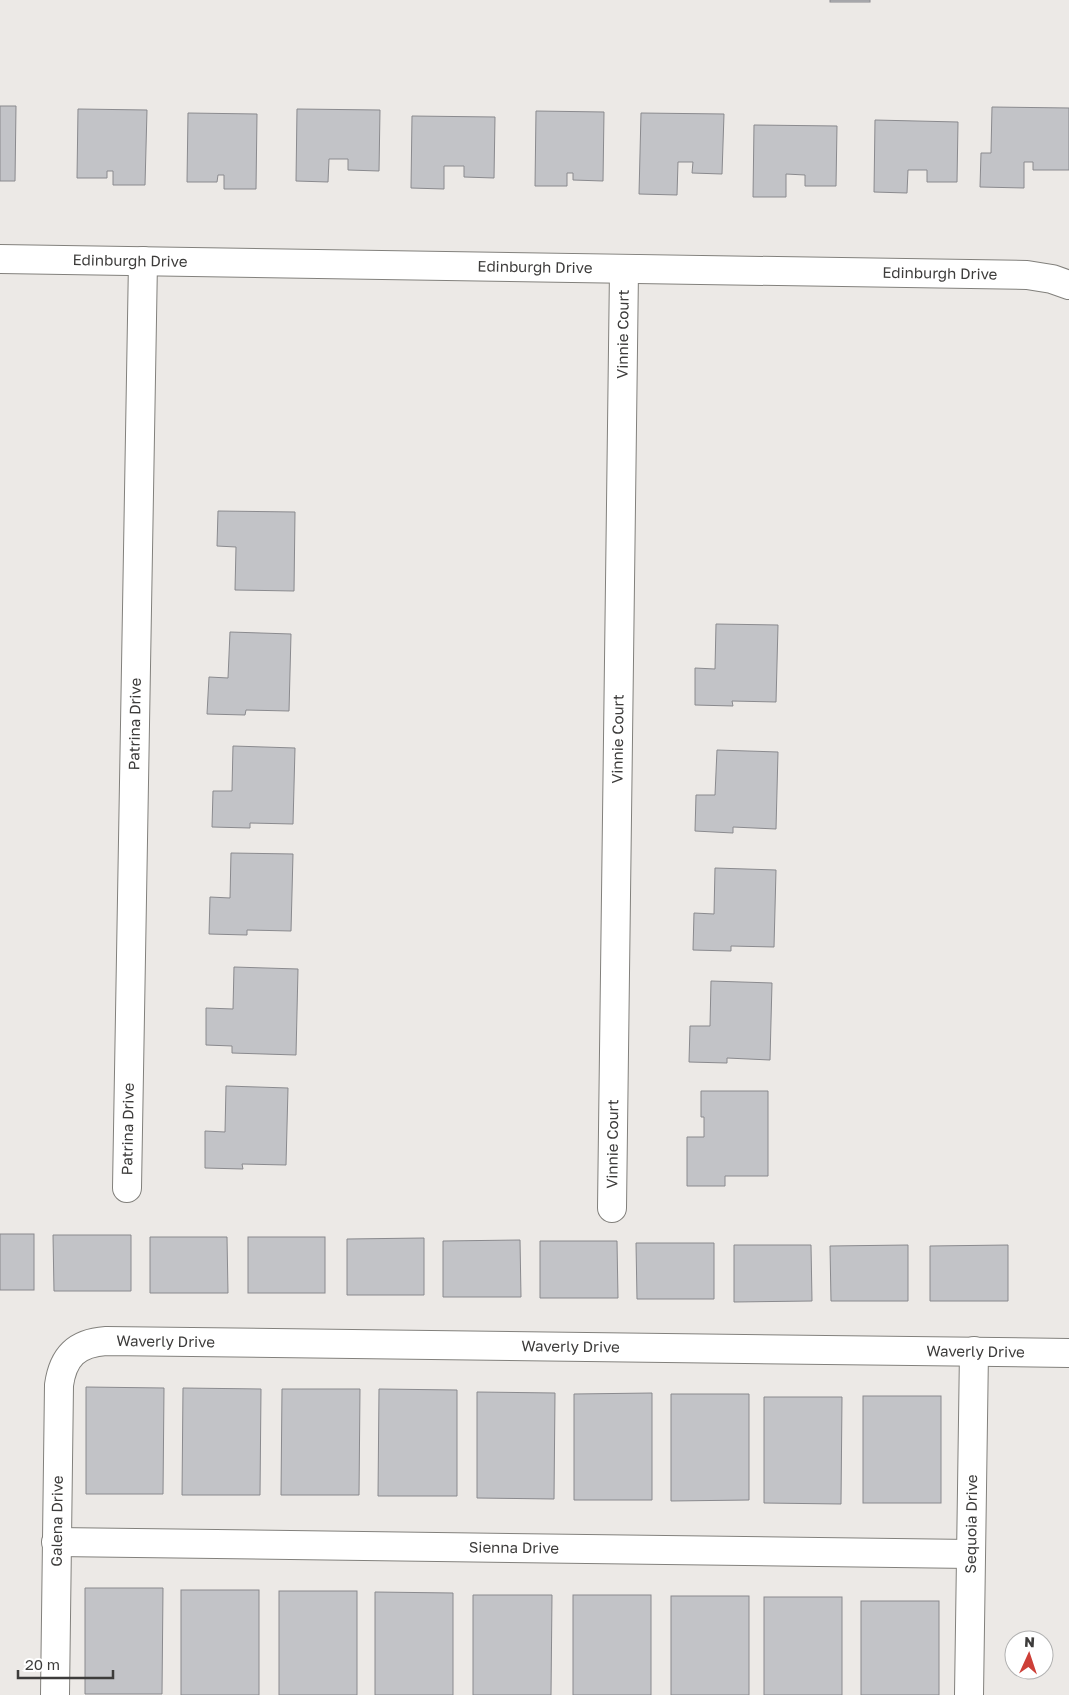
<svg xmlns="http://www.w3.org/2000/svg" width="1069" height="1695" viewBox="0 0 1069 1695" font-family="'Golos Text',sans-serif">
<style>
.building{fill:#c2c3c7;stroke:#8a8a8e}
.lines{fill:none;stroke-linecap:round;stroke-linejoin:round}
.minor-casing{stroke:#82807c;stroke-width:30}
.minor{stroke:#fff;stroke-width:28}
.labels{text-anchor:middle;stroke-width:4;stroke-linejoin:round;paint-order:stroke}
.street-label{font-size:15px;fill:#3d3c3b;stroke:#fff}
</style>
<rect width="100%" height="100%" fill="#ece9e6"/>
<!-- building -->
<g class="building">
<rect x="830" y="0" width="40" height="2"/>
<polygon points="0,106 16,106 15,181 0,181"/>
<polygon points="992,107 1069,108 1069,170 1033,170 1033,162 1024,162 1024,188 980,187 981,153 991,153"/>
<polygon points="78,109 147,110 145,185 113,185 113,171 107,171 107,178 77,178"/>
<polygon points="297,109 380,110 379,171 348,170 348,159 329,159 328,182 296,181"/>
<polygon points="536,111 604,112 603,181 573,180 573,173 567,173 567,186 535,186"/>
<polygon points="188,113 257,114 256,189 224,189 224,175 218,175 217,182 187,182"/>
<polygon points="641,113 724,114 722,174 692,173 693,162 678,162 677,195 639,194"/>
<polygon points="412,116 495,117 494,178 464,177 464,166 444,166 444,189 411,188"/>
<polygon points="875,120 958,122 957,182 927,182 927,170 908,170 907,193 874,192"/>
<polygon points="754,125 837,126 836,186 805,186 805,175 786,174 786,197 753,197"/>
<polygon points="218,511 295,512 294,591 235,590 236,547 217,546"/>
<polygon points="716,624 778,625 776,702 732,701 733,706 695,705 695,668 715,669"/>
<polygon points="230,632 291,634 289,711 246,710 245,715 207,714 209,677 228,678"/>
<polygon points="233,746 295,748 293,824 250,823 250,828 212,827 213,791 232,791"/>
<polygon points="717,750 778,752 776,829 733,827 733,833 695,831 696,795 715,795"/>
<polygon points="231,853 293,854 291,931 247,930 247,935 209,934 210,897 230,898"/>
<polygon points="715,868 776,870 774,947 731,946 731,951 693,950 694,913 714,914"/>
<polygon points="234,967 298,969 296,1055 232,1053 232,1046 206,1045 206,1008 233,1009"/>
<polygon points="711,981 772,983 770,1060 727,1058 727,1063 689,1062 690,1026 710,1026"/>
<polygon points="226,1086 288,1088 286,1165 242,1164 243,1169 205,1168 205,1131 225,1132"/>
<polygon points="701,1091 768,1091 768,1176 725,1176 725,1186 687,1186 687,1137 704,1137 704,1117 701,1117"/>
<rect x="0" y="1234" width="34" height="56"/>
<polygon points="53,1235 131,1235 131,1291 54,1291"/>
<polygon points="150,1237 227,1237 228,1293 150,1293"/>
<rect x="248" y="1237" width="77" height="56"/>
<polygon points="424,1238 424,1295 347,1295 347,1239"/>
<polygon points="520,1240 521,1297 443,1297 443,1241"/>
<polygon points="540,1241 617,1241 618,1298 540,1298"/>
<polygon points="636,1243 714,1243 714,1299 637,1299"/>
<polygon points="734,1245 811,1245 812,1301 734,1302"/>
<polygon points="908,1245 908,1301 831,1301 830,1246"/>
<polygon points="1008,1245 1008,1301 930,1301 930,1246"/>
<polygon points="86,1387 164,1388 163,1494 86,1494"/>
<polygon points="183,1388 261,1389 260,1495 182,1495"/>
<polygon points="282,1389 360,1389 359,1495 281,1495"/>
<polygon points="379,1389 457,1390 457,1496 378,1496"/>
<polygon points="477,1392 555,1393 554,1499 477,1498"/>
<polygon points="652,1393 652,1500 574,1500 574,1394"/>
<polygon points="671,1394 749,1394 749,1500 671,1501"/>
<rect x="863" y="1396" width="78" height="107"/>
<polygon points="764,1397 842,1397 841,1504 764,1503"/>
<polygon points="85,1588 163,1588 162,1694 85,1694"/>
<rect x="181" y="1590" width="78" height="105"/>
<rect x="279" y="1591" width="78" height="104"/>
<polygon points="375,1592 453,1593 453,1695 375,1695"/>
<polygon points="473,1595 552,1595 551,1695 473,1695"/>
<rect x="573" y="1595" width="78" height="100"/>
<rect x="671" y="1596" width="78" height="99"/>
<rect x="764" y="1597" width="78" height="98"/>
<rect x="861" y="1601" width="78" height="94"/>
</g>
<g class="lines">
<!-- minor casing -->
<g class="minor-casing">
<g id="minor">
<path id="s1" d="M0 259 1027 275 1052 279 1069 285"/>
<path id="s2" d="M127 1188 143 261"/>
<path id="s3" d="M612 1208 624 270"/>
<path id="s4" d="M56 1542 971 1554"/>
<path id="s5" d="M55 1695 59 1385C63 1357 76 1343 106 1341L1069 1353"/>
<path id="s6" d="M969 1695 974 1351"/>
</g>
</g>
<!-- minor -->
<use href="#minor" class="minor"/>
</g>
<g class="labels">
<!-- street labels -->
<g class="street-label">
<text dy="5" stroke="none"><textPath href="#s1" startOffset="130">Edinburgh Drive</textPath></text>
<text dy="5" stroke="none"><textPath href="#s1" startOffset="535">Edinburgh Drive</textPath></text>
<text dy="5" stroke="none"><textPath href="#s1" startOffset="940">Edinburgh Drive</textPath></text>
<text dy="5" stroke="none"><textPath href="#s3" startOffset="874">Vinnie Court</textPath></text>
<text dy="5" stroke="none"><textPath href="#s2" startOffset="464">Patrina Drive</textPath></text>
<text dy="5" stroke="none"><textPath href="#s3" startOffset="469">Vinnie Court</textPath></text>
<text dy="5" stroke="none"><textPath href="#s2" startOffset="59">Patrina Drive</textPath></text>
<text dy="5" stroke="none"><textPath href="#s3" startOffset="64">Vinnie Court</textPath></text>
<text dy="5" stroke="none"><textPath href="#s5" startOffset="441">Waverly Drive</textPath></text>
<text dy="5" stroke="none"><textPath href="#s5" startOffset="846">Waverly Drive</textPath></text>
<text dy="5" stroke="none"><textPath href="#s5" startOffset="1251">Waverly Drive</textPath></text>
<text dy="5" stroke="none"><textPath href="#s5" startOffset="174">Galena Drive</textPath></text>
<text dy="5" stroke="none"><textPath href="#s6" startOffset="171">Sequoia Drive</textPath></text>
<text dy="5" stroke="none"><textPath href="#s4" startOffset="458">Sienna Drive</textPath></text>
</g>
</g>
<!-- north arrow -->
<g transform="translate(1029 1655) rotate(3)"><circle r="24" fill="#ffffff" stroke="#b1b1b1"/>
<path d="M0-4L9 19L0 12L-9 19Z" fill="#cd3f37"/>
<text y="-8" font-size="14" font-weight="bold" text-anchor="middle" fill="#3d3c3b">N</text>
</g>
<!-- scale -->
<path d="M18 1670v8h95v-8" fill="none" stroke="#3d3c3b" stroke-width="2.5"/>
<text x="25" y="1670" font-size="15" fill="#3d3c3b" stroke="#ffffff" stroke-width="4" paint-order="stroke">20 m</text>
</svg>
